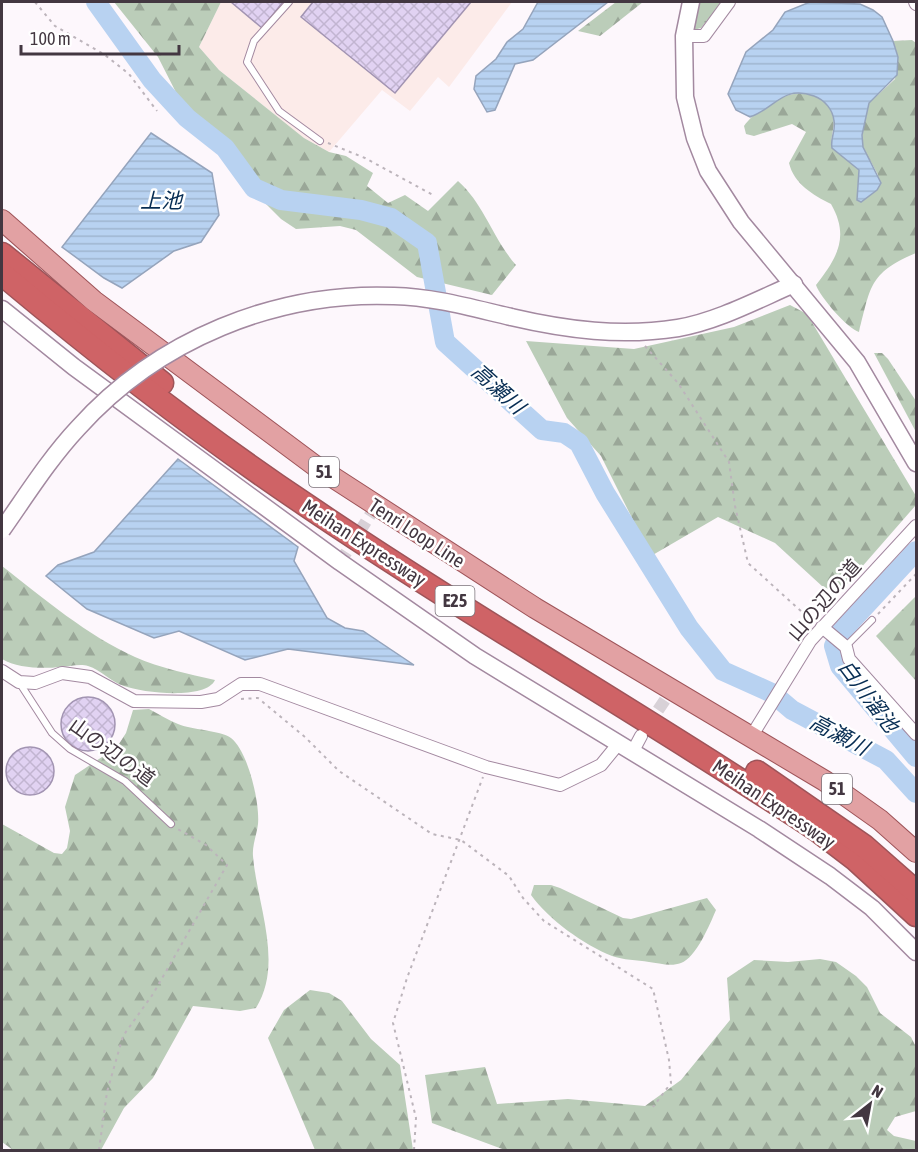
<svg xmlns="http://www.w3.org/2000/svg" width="918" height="1152" viewBox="0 0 918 1152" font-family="'Asap Condensed','Noto Sans JP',sans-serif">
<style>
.industrial{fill:#fcebe9}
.forest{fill:url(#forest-firs)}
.park{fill:url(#park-tufts)}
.water{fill:url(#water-rules);stroke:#95a4bc;stroke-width:1.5}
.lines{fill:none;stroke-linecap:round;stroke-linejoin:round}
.river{stroke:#b8d2f1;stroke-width:20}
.building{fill:url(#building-cross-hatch);stroke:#a294b2;stroke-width:1.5}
.street-tunnel{stroke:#d8d1d7;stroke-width:12;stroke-dasharray:12 6;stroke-linecap:butt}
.lane-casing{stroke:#a389a0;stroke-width:8}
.street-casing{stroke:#a389a0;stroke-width:14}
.secondary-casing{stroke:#a389a0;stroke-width:19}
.primary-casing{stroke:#9e5459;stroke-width:22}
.highway-casing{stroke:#9e5459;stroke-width:25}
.path{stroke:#bcb4bb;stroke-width:2;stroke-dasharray:3 4.5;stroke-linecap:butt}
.lane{stroke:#fff;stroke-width:6}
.street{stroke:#fff;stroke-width:12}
.secondary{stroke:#fff;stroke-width:16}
.primary{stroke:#e2a1a3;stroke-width:20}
.highway{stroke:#cf6366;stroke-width:22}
.secondary-bridge-casing{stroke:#a389a0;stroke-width:19;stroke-linecap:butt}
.secondary-bridge{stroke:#fff;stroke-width:16}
.labels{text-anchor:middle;stroke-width:5;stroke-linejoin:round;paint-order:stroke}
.shield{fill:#fff;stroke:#7b737a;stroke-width:1.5}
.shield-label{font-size:18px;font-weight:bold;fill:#433741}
.street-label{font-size:20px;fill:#433741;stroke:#fff}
.water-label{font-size:21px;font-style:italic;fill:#072d53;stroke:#fff}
</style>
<defs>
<pattern id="forest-firs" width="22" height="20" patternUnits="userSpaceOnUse" patternTransform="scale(1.5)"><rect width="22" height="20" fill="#bbcdb9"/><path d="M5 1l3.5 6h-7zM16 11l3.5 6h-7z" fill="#9aa798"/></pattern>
<pattern id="park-tufts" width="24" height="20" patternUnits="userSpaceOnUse" patternTransform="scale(1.5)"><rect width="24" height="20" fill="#bbcdb9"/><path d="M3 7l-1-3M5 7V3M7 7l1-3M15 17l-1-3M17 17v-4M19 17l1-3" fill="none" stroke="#9aa798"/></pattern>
<pattern id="water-rules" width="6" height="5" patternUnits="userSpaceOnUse" patternTransform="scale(1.5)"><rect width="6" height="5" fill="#b8d2f1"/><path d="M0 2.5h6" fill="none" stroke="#9fb5d0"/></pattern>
<pattern id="building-cross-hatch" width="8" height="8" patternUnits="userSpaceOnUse" patternTransform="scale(1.5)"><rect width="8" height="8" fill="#e1d2f2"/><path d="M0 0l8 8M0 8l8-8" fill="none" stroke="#c2b5d1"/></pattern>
</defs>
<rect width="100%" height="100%" fill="#fdf7fc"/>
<!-- industrial -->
<polygon class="industrial" points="221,2 512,2 449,87 438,77 410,111 382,90 329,152 304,138 219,70 199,47"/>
<!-- forest -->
<g class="forest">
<path d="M114 2H221L199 47 219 70 304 138 329 152 346 156 373 173 367 186 388 203 405 195 428 211 458 181C484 204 493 239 516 265L492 295 417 277 356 230 340 226 296 229 281 219 255 193 229 153 187 114 158 57Z"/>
<polygon points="616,2 643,2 600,36 578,31"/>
<path d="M912 40 916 43V253C869 273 871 286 859 332 848 329 820 297 816 285 837 258 850 237 831 204 813 195 794 184 789 163L806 132 792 124 754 136 746 134 744 126C760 103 810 75 830 108 839 123 829 134 832 148L859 170 857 200 878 175 863 147 862 135 869 103 895 79 898 57 893 41Z"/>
<polygon points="790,305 807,314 916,496 916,505 839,593 823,587 775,543 718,517 651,556 601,456 567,418 526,341 634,349 734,327"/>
<polygon points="874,353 882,353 888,359 916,401 916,432"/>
<path d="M2 566C43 598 88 636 135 657 160 668 189 674 215 680 206 700 143 693 124 686 111 682 101 670 88 666 80 663 68 667 60 667 42 669 17 668 2 659Z"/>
<polygon points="916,596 916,681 876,636"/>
<path d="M149 709C159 714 168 720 178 724 191 730 220 730 231 738 248 751 260 803 258 824 257 834 252 845 253 856 257 905 284 963 256 1008L240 1011 193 1006 153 1078 124 1108 101 1150H13L2 1142V824L54 853 62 854 67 848 70 831 65 807 75 775 117 747 126 733 133 710Z"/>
<path d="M534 885H551L560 888 623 918 631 919 707 898 716 910C710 924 696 958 681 963 671 967 658 963 649 962 637 960 623 960 612 956 584 945 548 919 531 895Z"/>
<polygon points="820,959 836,962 856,976 867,987 880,1013 911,1037 916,1047 916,1111 895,1117 887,1130 894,1136 916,1141 916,1150 505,1150 432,1123 425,1075 485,1067 497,1104 568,1099 645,1106 681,1080 730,1020 727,978 754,960 788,962"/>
<polygon points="310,990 329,993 342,1001 371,1039 400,1065 413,1150 315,1150 268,1038 284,1010"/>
</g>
<!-- park -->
<polygon class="park" points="698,2 722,2 701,28 690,31"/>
<!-- water -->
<g class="water">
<polygon points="538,2 608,2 533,60 515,64 495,110 487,112 474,89 476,76 496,59 507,42 523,29"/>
<path d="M810 2 860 4 873 10 882 17 893 41 898 57 897 75 869 103 862 135 863 147 881 183 877 190 861 202 857 200 859 170 832 148C830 138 836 131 834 121 833 110 825 100 814 96 782 85 776 108 750 117L736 110 728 94 746 52 773 30 785 12Z"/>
<polygon points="151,133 212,173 219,215 201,242 174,251 122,288 104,278 62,247"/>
<polygon points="178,459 298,547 294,561 327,618 345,628 363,631 414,665 288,649 245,660 179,631 154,638 87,609 46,576 58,565 94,552"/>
</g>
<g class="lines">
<!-- river -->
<g class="river">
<polyline points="96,2 152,80 187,118 225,148 254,188 281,200 361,210 391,218 427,243 445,342 542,430 564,433 579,443 605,493 689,628 723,671 772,693 792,710 886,760 916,793"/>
<polyline points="916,551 841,632 834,646 840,666 916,757"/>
</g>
</g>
<!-- building -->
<g class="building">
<polygon points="231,2 283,2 262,28"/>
<polygon points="313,2 471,2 395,93 301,17"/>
<circle cx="88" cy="724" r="27"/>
<circle cx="30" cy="771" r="24"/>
</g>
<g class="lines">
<!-- street-tunnel -->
<g class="street-tunnel">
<polyline points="340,562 376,506"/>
<polyline points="648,725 667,697"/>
</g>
<!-- lane casing -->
<g class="lane-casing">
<g id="lane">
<polyline points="289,2 254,41 247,62 279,111 320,141"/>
<polyline points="846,646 872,620"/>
<polyline points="19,682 52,733 70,749 125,781 171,824"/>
</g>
</g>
<!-- street casing -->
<g class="street-casing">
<g id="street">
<polyline points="915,2 916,4"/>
<polyline points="684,36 704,36 729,2"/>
<polyline points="822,627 846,647 849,659 916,734"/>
<polyline points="2,671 19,682 35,683 62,673 90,677 134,701 201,702 218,699 241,684 260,684 486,767 560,785 601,765 619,743"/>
<polyline points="751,737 810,641 916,526"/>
<polyline points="633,751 641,736"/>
</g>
</g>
<!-- secondary casing -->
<g class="secondary-casing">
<g id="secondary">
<polyline points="691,2 684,36 685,97 695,138 708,171 741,222 857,362 916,463"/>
<polyline points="2,309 74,367 340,562 475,656 759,829 830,876 872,908 916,952"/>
<path d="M511 317C567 330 621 337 678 328 718 321 757 300 794 284"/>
</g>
</g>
<!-- primary casing -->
<g class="primary-casing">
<polyline id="primary" points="2,220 94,301 314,465 535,608 825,781 880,820 916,852"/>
</g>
<!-- highway casing -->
<g class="highway-casing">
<g id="highway">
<polyline points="2,254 162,383"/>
<path d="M2 274C100 356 200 434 306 505 473 618 648 718 817 830L855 859 916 915"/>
<polyline points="757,772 864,846 916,892"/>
</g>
</g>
<!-- path -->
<g class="path">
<polyline points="35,2 55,26 105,55 129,74 157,111"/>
<polyline points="328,143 365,158 433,195"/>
<polyline points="645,346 678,383 729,462 735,506 748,563 814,623"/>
<polyline points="878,614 916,574"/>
<polyline points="241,699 258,698 305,737 339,771 432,834 461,840 509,876 523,898 544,921 653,989 669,1060 671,1083 653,1107"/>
<polyline points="99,1150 107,1092 123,1036 153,994 227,865 206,845 176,828"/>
<polyline points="414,1150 416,1118 393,1023 407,978 483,777"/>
</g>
<!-- lane -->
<use href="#lane" class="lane"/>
<!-- street -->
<use href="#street" class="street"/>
<!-- secondary -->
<use href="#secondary" class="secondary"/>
<!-- primary -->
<use href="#primary" class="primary"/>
<!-- highway -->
<use href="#highway" class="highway"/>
<!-- secondary-bridge casing -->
<g class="secondary-bridge-casing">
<path id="secondary-bridge" d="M2 530C26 496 49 459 78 428 157 340 276 291 394 296 434 297 472 308 511 317"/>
</g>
<!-- secondary-bridge -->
<use href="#secondary-bridge" class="secondary-bridge"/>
</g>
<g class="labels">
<!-- shield labels -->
<g class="shield">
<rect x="309" y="457" width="30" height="30" rx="4.5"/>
<rect x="435.5" y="586" width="39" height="30" rx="4.5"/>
<rect x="822" y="774" width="30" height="30" rx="4.5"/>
</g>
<g class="shield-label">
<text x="324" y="478">51</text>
<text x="455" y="607">E25</text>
<text x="837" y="795">51</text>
</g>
<!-- street labels -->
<g class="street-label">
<text transform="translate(417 533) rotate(33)" y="7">Tenri Loop Line</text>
<text transform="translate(364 543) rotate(33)" y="7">Meihan Expressway</text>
<text transform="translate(824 600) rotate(-49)" y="7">山の辺の道</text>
<text transform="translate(112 752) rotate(36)" y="7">山の辺の道</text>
<text transform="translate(774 804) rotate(34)" y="7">Meihan Expressway</text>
</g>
<!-- water labels -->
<g class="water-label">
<text x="161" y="208">上池</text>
<text transform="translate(498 389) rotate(42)" y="7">高瀬川</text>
<text transform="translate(868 696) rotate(53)" y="7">白川溜池</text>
<text transform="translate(839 735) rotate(28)" y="7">高瀬川</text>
</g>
</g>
<!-- border -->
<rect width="918" height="1152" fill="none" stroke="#433741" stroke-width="6"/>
<!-- north arrow -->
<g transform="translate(870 1104) rotate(31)" stroke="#ffffff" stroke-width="4.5" paint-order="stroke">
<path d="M0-4.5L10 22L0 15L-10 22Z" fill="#433741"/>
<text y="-9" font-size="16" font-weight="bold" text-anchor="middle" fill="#433741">N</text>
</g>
<!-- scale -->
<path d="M21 45v9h158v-9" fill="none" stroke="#433741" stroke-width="3"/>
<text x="30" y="45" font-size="18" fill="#433741" stroke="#ffffff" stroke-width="4.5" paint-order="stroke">100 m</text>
</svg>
